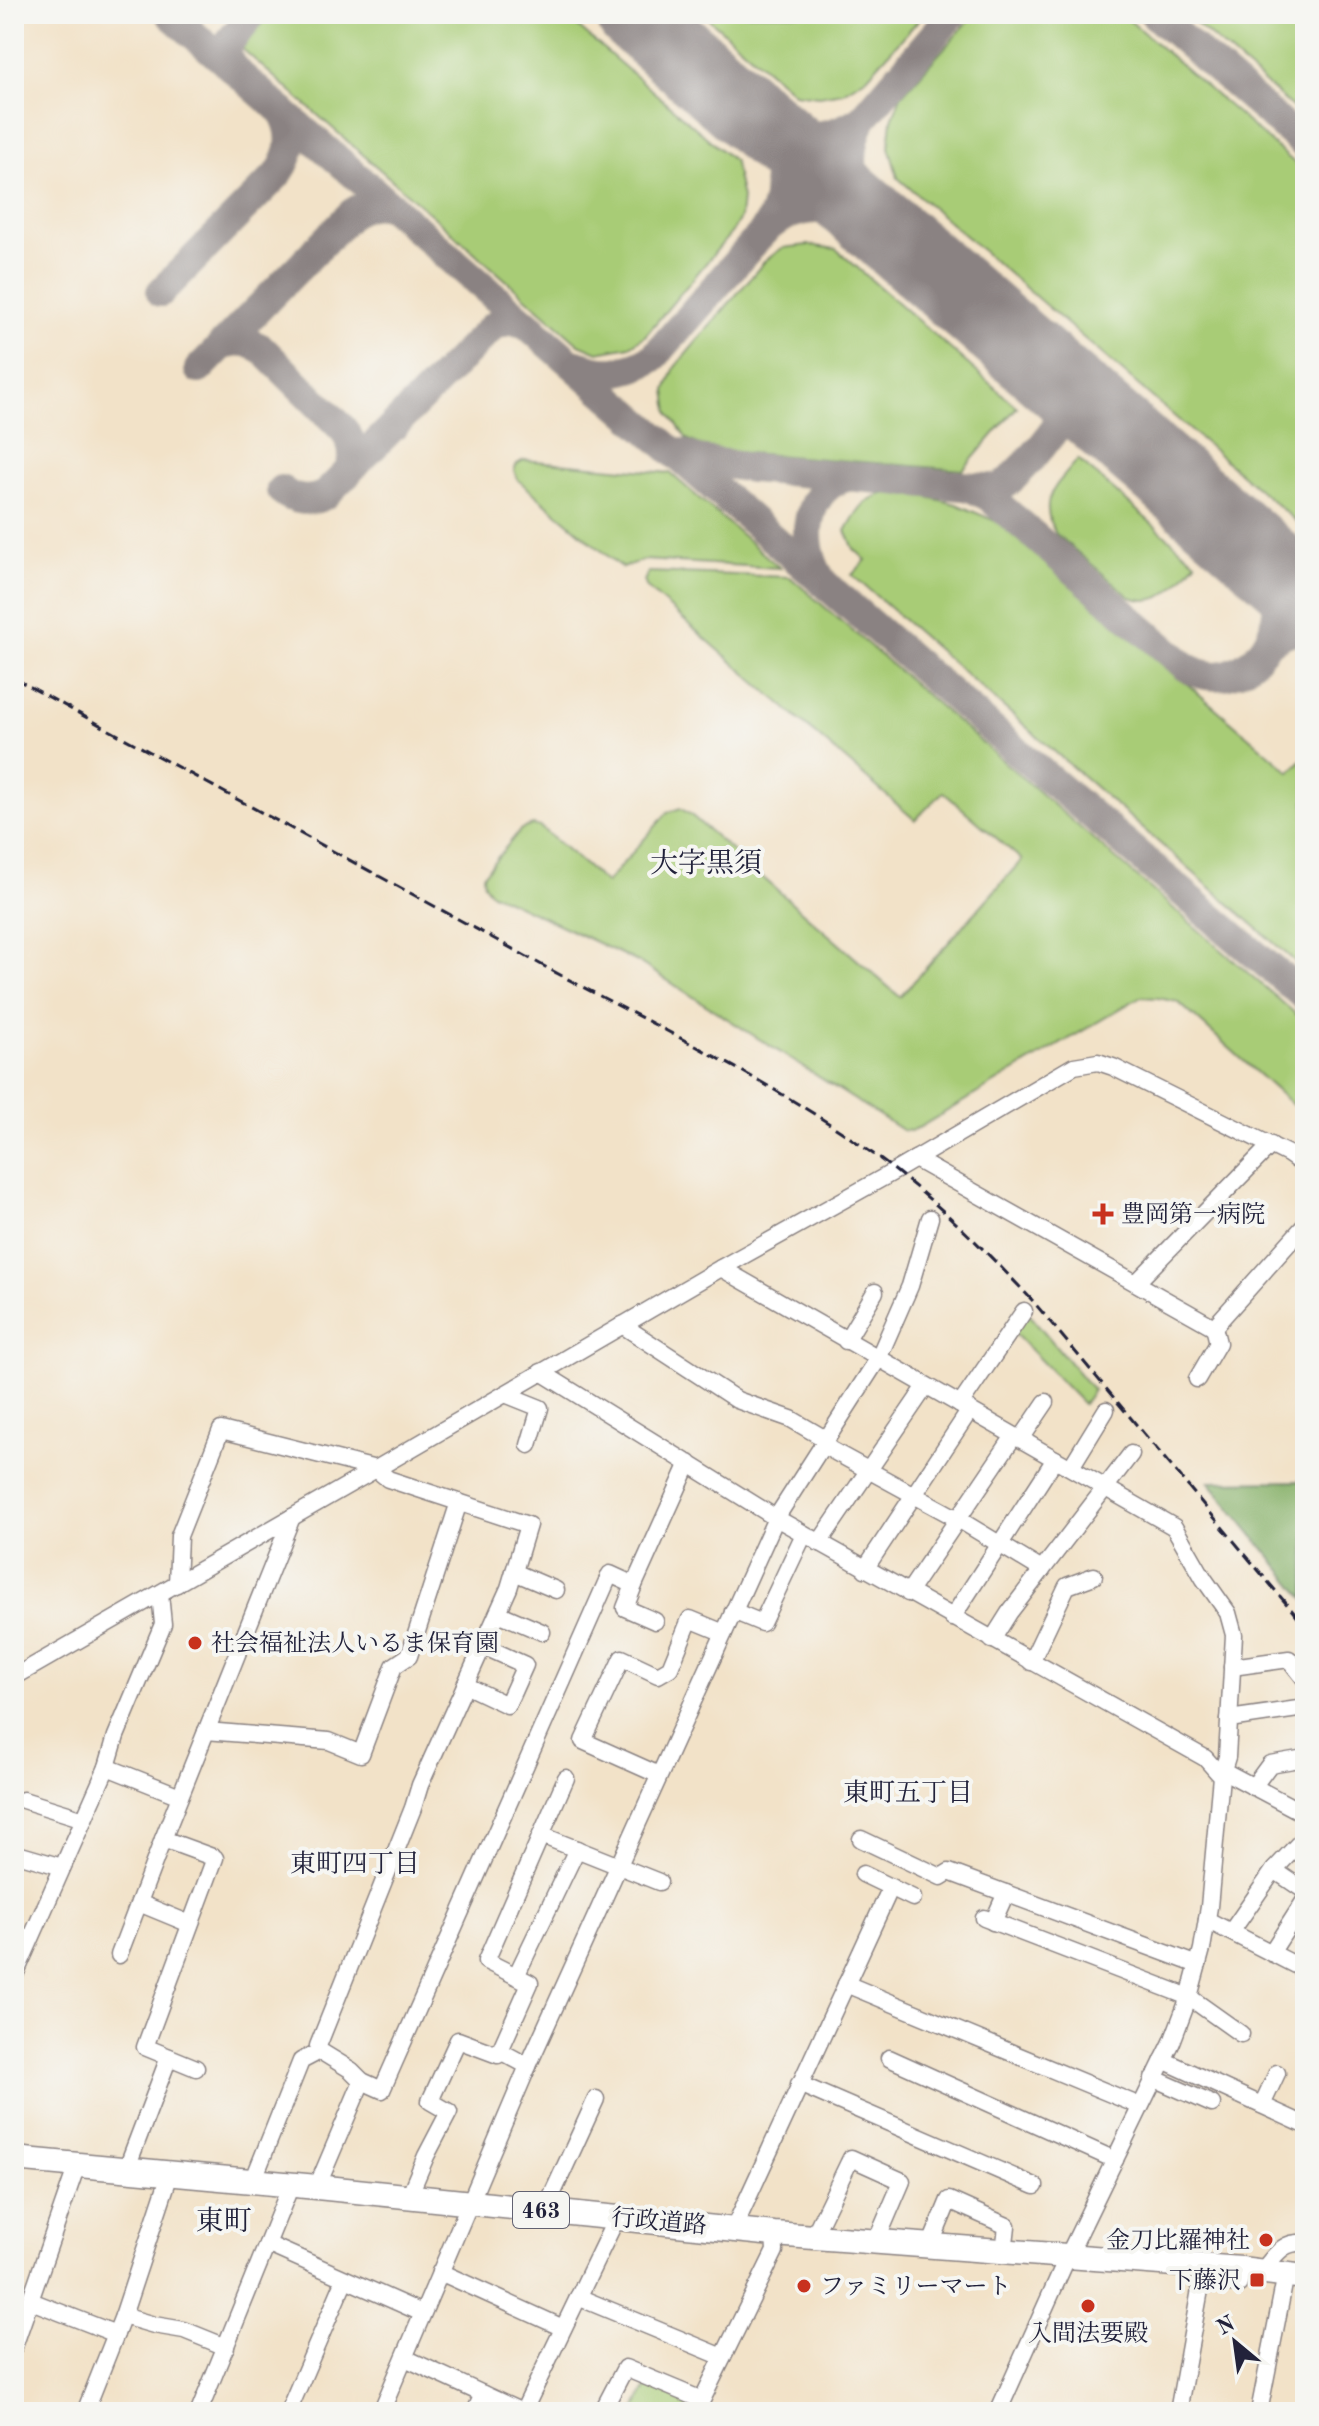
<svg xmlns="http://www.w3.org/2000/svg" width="1319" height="2426" viewBox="0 0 1319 2426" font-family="'Old Standard TT','Noto Serif JP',serif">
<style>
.green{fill:#a8cc76;stroke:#657758;stroke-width:2}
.forest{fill:#86b067;stroke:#546951;stroke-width:2}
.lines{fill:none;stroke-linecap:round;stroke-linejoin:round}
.taxiway{stroke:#8a8282;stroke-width:30}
.runway{stroke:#8a8282;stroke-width:78}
.minor-casing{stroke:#8a8282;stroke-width:19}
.highway-casing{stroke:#8a8282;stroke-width:27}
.minor{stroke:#fff;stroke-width:16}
.highway{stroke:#fff;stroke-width:24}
.rail{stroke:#22223b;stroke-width:3;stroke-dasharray:12 6;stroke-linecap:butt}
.poi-dot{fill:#c8321e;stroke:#f6f6f2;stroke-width:3}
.labels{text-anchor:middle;stroke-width:8;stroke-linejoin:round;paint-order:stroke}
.shield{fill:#f6f6f2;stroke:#626272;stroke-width:2}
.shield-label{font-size:22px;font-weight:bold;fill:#22223b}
.poi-label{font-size:24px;fill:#22223b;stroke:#f6f6f2;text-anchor:start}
.street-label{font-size:24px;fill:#22223b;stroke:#f6f6f2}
.neighbourhood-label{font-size:26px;fill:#22223b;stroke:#f6f6f2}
.quarter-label{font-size:28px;fill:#22223b;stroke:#f6f6f2}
</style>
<rect width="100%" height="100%" fill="#f6f6f2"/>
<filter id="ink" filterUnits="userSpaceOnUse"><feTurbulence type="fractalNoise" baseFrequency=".0125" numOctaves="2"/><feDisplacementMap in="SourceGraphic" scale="16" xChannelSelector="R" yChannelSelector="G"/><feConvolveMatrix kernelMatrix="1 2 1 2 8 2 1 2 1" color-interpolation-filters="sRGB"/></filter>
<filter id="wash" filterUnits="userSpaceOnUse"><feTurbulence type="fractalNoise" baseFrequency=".006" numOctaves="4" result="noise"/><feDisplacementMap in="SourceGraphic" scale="32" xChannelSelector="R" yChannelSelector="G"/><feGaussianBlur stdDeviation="1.8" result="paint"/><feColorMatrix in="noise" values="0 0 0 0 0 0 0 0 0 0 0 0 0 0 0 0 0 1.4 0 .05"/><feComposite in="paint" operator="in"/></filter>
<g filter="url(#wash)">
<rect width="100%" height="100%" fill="#f2e2c8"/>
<!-- green -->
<g class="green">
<polygon points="268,14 563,14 734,161 742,198 740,218 732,232 645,336 630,346 598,352 579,344 240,47"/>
<polygon points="703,14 924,14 867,77 843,92 819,96 794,93"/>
<polygon points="975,14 1122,14 1305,172 1305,529 898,178 889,147 892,120 901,96"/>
<polygon points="1185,14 1297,14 1305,21 1305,118"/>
<polygon points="808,245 836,249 1017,407 963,470 710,450 687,439 669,413 666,390 675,367 764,262 782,248"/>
<path d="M1078 459 1196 562C1178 583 1162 609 1130 597L1056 534C1036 498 1056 487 1078 459Z"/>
<polygon points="524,460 670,473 780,568 643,560 622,568 518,480 514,470 517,464"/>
<path d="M899 490 956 504 1000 523 1290 772 1305 756V970L852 575 866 560 854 549 846 531C861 503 867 496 899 490Z"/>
<polygon points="648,572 790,577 1305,1022 1305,1116 1178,1002 1158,998 1140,997 920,1127 911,1131 902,1130 640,963 490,892 484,884 483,875 521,829 533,825 540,827 606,883 667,813 680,808 691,815 900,997 1022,860 943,792 915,820 647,588 644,581"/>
<polygon points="1025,1309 1093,1390 1083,1404 1011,1330"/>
<polygon points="649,2381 705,2406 703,2412 635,2412"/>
</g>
<!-- forest -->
<polygon class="forest" points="1305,1481 1305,1599 1209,1482"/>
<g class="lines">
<!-- taxiway -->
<g class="taxiway">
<polyline points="170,14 1019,753 1305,997"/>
<polyline points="1154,14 1305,145"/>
<polyline points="237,71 227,59 226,46 252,14"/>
<path d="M863 118C845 150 850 192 873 221"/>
<path d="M756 119C790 142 829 142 863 118L952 14"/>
<path d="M756 119C776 155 791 195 764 231"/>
<path d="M161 292 279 173C293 153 295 132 282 111"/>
<path d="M222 345 245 341 261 348 342 428C355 443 356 459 346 475"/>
<path d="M577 364C604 376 629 373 654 357L764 231C796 201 835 206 873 221"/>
<path d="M199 369 352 213C367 203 376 203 393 207"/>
<path d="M1055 429C1069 416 1086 413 1104 421"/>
<path d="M680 453 700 460 751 468 998 489C1014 481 1059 430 1063 413 1066 402 1064 392 1059 382"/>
<path d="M970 487 988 496 1185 666C1226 694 1273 657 1277 612 1279 591 1269 572 1258 554"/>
<path d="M281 490C294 501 309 503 325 495L492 327C506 319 518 319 532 327"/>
<path d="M821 579C798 544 804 486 850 476"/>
<polyline points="1301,591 1305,592"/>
<polyline points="1268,642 1287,632 1305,628"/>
</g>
<!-- runway -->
<polyline class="runway" points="634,14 1305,594"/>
</g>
</g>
<g filter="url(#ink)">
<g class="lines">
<!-- minor casing -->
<g class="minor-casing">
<g id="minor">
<polyline points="915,1159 1214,1327 1218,1343 1197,1379"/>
<polyline points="721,1268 1174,1527 1204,1579 1228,1613 1234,1635 1227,1757 1221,1776"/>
<polyline points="1137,1282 1271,1145"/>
<polyline points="622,1325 737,1400 791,1419 827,1440"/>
<polyline points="1214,1327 1305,1225"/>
<polyline points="846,1341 875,1292"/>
<polyline points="541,1372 776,1518 1205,1758 1221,1776 1209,1907 1202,1949 1189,1997 1172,2042 1068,2256 998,2412"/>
<polyline points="505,1394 540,1408 529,1445"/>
<polyline points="960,1405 1024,1311"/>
<polyline points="1021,1439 1046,1402"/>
<polyline points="824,1446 958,1519 1042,1570"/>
<polyline points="1071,1467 1106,1410"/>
<polyline points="819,1543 926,1386"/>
<polyline points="865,1569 970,1410"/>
<polyline points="514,1572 556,1590"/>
<polyline points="177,1584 179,1536 221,1430 376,1469 388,1479 528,1525 509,1588 420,1785 413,1808 318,2046 320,2051 351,2070 362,2081 317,2187"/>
<polyline points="634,1585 689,1463"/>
<polyline points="908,1593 1014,1436"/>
<polyline points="733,1611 762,1623 804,1534"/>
<polyline points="498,1613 542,1632"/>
<polyline points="952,1618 1055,1459"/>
<polyline points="992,1640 1009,1613 1131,1454"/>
<polyline points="1031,1662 1067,1586 1094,1576"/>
<polyline points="1232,1667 1289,1659 1305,1679"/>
<polyline points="14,1677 376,1469 721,1268 895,1171 1074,1066 1098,1062 1113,1067 1288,1154 1305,1166"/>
<polyline points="465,1685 507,1705 525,1665 483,1646"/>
<polyline points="1229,1719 1305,1708"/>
<polyline points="206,1731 329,1741 361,1754 394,1666 409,1656 459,1502"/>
<polyline points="107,1767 180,1796"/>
<polyline points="1222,1770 1305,1814"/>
<polyline points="659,1775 583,1741 622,1658 658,1675 670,1668 690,1619 724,1633"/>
<polyline points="1253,1787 1270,1764 1305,1758"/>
<polyline points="23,1800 84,1819"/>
<polyline points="541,1835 659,1882"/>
<polyline points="861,1839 941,1877 949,1872 1198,1965"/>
<polyline points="14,1853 62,1867"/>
<polyline points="1274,1870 1305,1837"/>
<polyline points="863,1874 913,1898"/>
<polyline points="139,1903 190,1924"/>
<polyline points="984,1918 1189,1997 1241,2034"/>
<polyline points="1207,1920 1305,1970"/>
<polyline points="993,1922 1006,1893"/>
<polyline points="1231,1932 1274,1870 1305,1891"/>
<polyline points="1271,1953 1305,1900"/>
<polyline points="119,1955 163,1839"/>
<polyline points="516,1976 577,1849"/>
<polyline points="14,1977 107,1767 116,1736 163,1624 160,1594"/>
<polyline points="846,1984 1140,2106"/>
<polyline points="500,2051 528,2066"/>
<polyline points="889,2058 1115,2160"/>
<polyline points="1163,2060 1305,2125"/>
<polyline points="196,2068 145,2047 215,1858 163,1839 292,1517"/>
<polyline points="1153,2078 1212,2104"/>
<polyline points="362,2081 382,2090 610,1574 634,1585 625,1608 655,1621"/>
<polyline points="799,2084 1035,2186"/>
<polyline points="1262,2105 1277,2073"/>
<polyline points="126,2170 169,2057"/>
<polyline points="253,2181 301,2061 320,2051"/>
<polyline points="409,2196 426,2156 449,2112 430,2101 458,2040 498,2055 530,1983 486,1961 566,1778"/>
<polyline points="545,2210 596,2099"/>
<polyline points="734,2228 891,1887"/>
<polyline points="813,2237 851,2158 902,2181 876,2242"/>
<polyline points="267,2244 422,2313"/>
<polyline points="930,2246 949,2200 1007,2226 1004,2252"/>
<path d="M1262 2271C1276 2255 1282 2241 1305 2243"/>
<polyline points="440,2272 563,2328"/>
<polyline points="578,2297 723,2357"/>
<polyline points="31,2301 116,2334"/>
<polyline points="123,2316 154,2325 184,2330 226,2347"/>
<polyline points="14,2347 77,2165"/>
<polyline points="405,2358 522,2412"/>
<polyline points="85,2412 123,2316 170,2174"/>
<polyline points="199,2412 291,2185"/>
<polyline points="288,2412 345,2279"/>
<polyline points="381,2412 528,2066 776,1518 878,1359 910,1286 930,1218"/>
<polyline points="475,2412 483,2394"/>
<polyline points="523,2412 617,2217"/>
<polyline points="602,2412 625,2368 702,2400 775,2251 774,2234"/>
<polyline points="1178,2412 1201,2284 1239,2284 1241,2269"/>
<polyline points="1259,2412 1286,2274"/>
</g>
</g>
<!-- highway casing -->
<g class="highway-casing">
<polyline id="highway" points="14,2159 317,2187 774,2234 1241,2269 1305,2277"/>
</g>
<!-- minor -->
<use href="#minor" class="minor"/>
<!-- highway -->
<use href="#highway" class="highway"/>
<!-- rail -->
<path class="rail" d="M14 678C193 776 373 872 551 970 656 1027 765 1077 862 1146 925 1190 980 1244 1032 1300L1305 1626"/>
</g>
</g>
<!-- markers -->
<g class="poi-dot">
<path d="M1099 1202h8v8h8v8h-8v8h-8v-8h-8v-8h8z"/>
<circle cx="195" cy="1643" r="8"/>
<circle cx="1266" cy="2240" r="8"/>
<rect x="1249" y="2272" width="16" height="16" rx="4"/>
<circle cx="804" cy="2286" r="8"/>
<circle cx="1088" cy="2306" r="8"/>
</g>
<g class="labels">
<!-- shield labels -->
<rect class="shield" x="513" y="2192" width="56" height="36" rx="6"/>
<g class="shield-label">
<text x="541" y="2218">463</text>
</g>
<!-- poi labels -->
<g class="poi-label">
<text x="1121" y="1222">豊岡第一病院</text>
<text x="211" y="1651">社会福祉法人いるま保育園</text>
<text x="1250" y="2248" text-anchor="end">金刀比羅神社</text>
<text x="1241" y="2288" text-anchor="end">下藤沢</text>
<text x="820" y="2294">ファミリーマート</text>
<text x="1088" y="2341" text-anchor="middle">入間法要殿</text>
</g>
<!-- street labels -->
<g class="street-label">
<text transform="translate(659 2221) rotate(5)" y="8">行政道路</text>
</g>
<!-- neighbourhood labels -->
<g class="neighbourhood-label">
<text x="908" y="1801">東町五丁目</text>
<text x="355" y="1872">東町四丁目</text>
</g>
<!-- quarter labels -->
<g class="quarter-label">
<text x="706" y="872">大字黒須</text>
<text x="224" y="2230">東町</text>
</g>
</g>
<!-- margin -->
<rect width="1319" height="2426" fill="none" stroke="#f6f6f2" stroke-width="48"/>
<!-- north arrow -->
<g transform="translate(1235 2342) rotate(331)" stroke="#f6f6f2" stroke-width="6" paint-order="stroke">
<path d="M0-6L14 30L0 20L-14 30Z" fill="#22223b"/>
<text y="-12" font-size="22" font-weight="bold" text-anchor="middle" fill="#22223b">N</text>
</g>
</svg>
